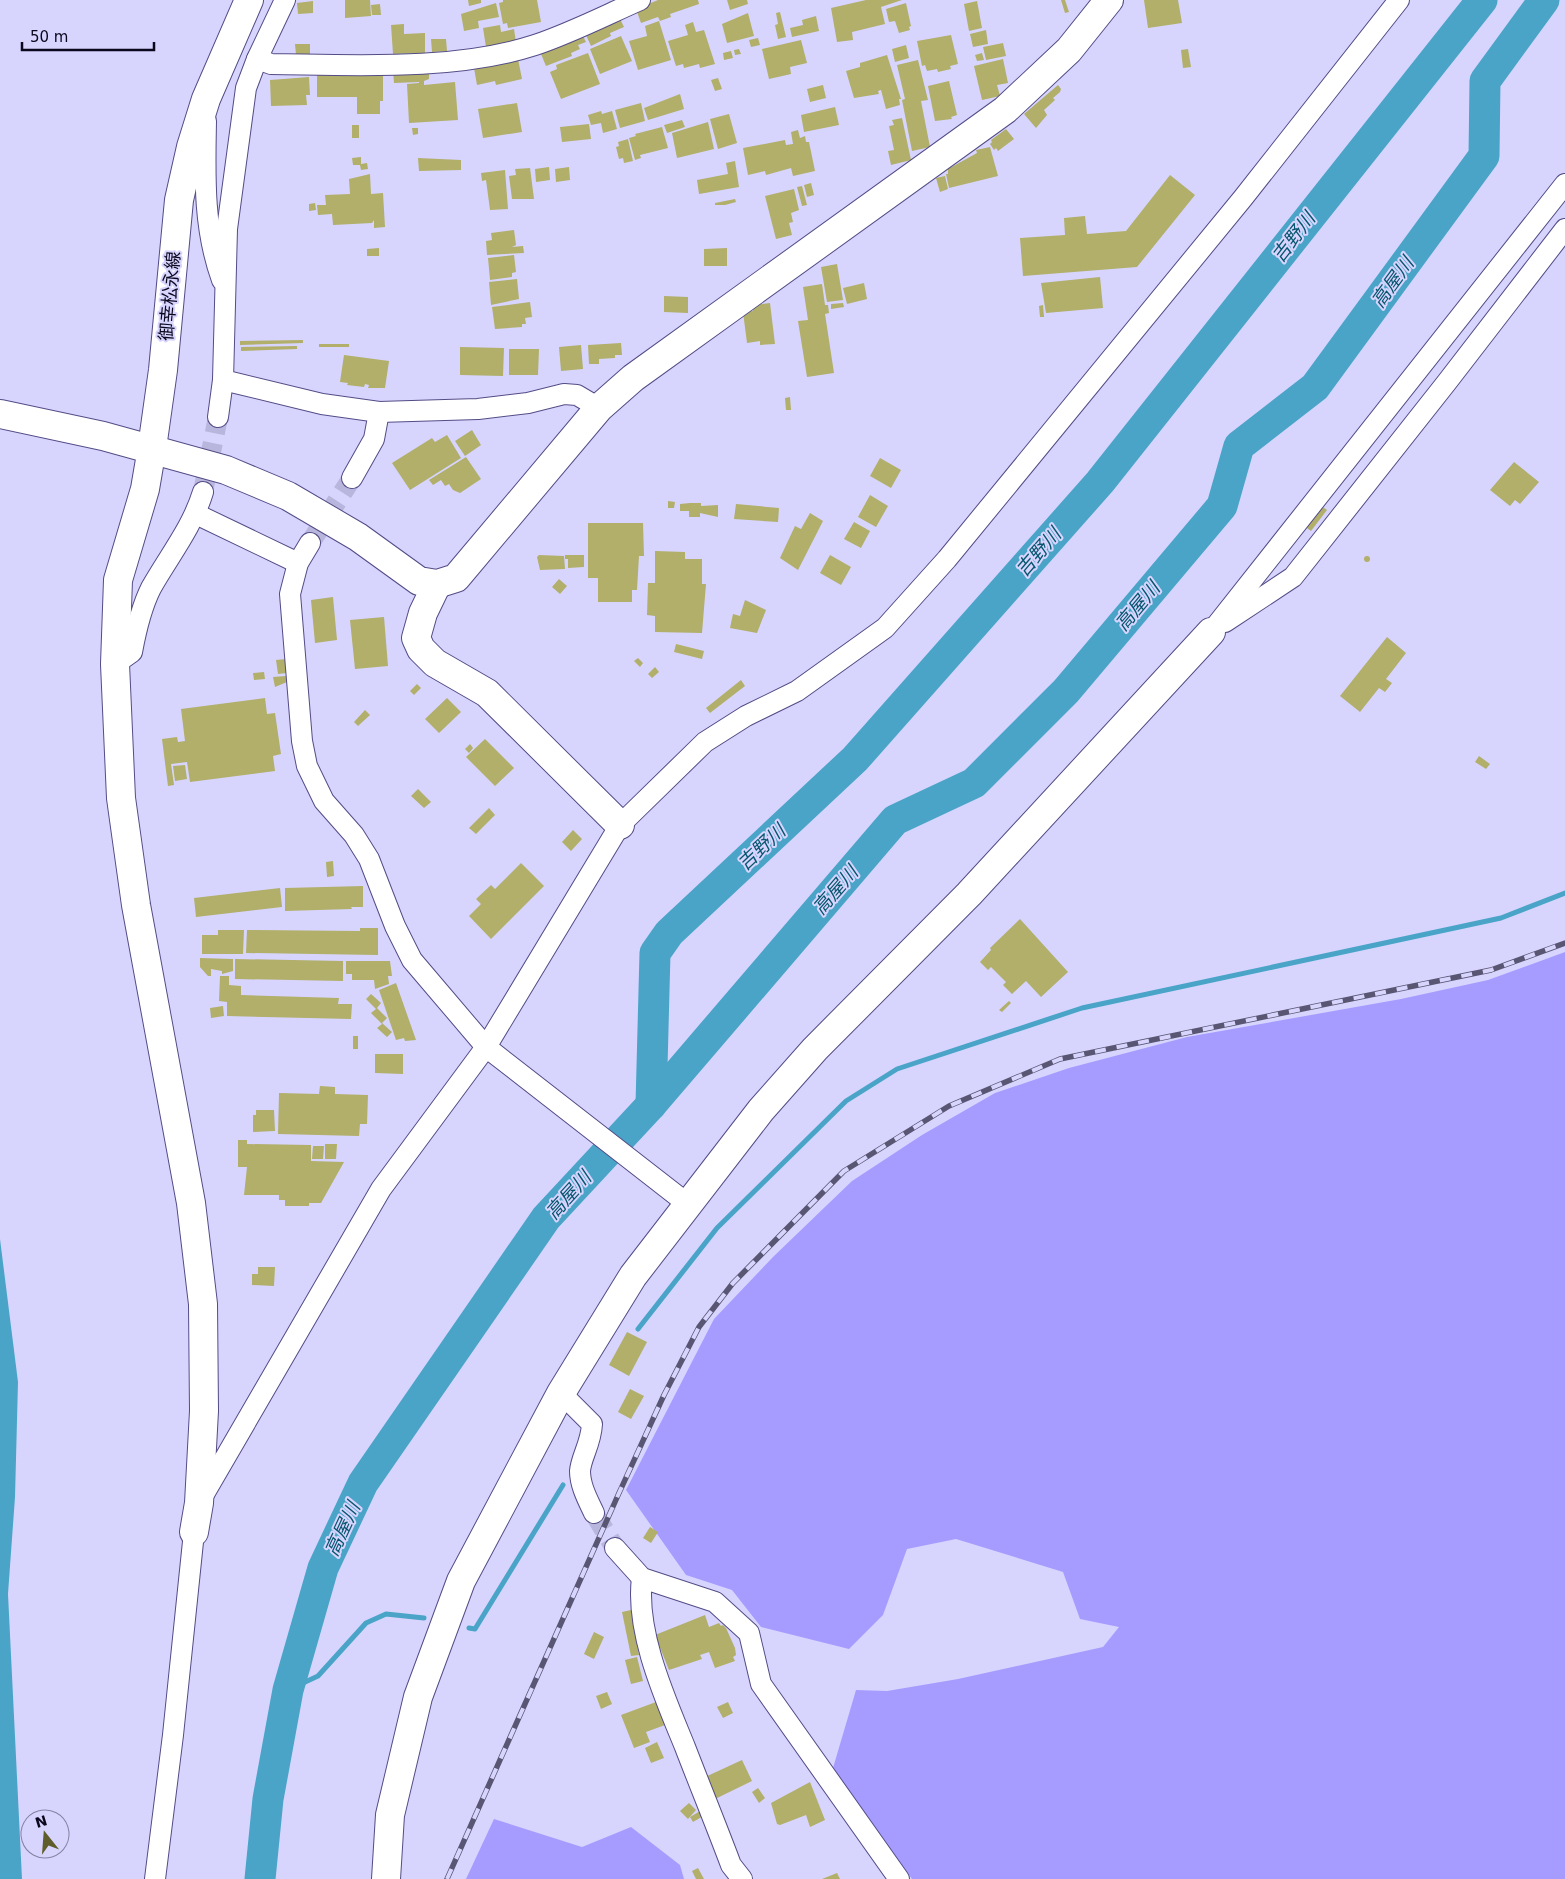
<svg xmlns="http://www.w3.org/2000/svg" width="1565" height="1879" viewBox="0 0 1565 1879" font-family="'DejaVu Sans','Noto Sans JP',sans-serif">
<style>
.green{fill:#a69cff}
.water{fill:#4aa4c8}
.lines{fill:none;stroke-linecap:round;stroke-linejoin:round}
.stream{stroke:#4aa4c8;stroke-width:5}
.river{stroke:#4aa4c8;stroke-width:31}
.building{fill:#b1af69}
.street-tunnel{stroke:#b8b6dc;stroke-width:20;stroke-dasharray:20 10;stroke-linecap:butt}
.street-casing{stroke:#534c86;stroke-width:22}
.secondary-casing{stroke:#534c86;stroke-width:30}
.street{stroke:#fff;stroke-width:20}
.secondary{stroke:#fff;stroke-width:28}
.rail-casing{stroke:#595673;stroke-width:5.5}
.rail{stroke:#d7d5fe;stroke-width:4;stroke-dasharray:11;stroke-linecap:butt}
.labels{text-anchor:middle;stroke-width:4;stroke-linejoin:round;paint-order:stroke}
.street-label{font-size:18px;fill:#0b071d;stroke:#d7d5fe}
.water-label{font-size:19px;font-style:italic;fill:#06556e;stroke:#d7d5fe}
</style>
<rect width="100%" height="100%" fill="#d7d5fe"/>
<!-- green -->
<g class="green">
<polygon points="1565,952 1565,1879 912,1879 833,1768 856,1690 887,1691 958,1679 1103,1647 1119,1627 1080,1619 1063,1572 956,1539 907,1549 883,1615 849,1649 761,1627 732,1590 686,1575 626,1490 714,1319 774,1256 852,1181 922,1135 995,1093 1069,1068 1187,1037 1401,999 1488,980"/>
<polygon points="494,1819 582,1847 631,1827 680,1865 684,1879 466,1879"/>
</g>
<!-- water -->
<polygon class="water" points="0,1239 18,1382 15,1497 8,1594 22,1879 0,1879"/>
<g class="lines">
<!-- stream -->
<g class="stream">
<polyline points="638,1329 717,1228 846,1101 897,1069 1082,1008 1501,918 1565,893"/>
<polyline points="469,1628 475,1629 563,1485"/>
<polyline points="288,1690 318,1676 366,1623 386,1614 424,1618"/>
</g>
<!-- river -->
<g class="river">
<polyline points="651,1105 655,953 669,933 855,759 1100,482 1482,0"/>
<polyline points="260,1879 268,1799 288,1690 323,1568 363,1483 546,1218 651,1105 895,820 974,783 1066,691 1222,506 1239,446 1315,387 1484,156 1485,81 1544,0"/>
</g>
</g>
<!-- building -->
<g class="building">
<polygon points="345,0 370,0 371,16 345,18"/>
<polygon points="468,0 481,0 481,3 469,6"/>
<polygon points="503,0 537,0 541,22 508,28 507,23 503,24 499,3 503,2"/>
<polygon points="658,0 698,0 699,4 670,14 671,17 660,21 658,17 641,23 636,9"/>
<polygon points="727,0 747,0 748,4 730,10"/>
<polygon points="866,0 902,0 881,7 885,24 852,32 853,40 837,42 831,8"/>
<polygon points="1061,0 1065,0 1069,12 1065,13"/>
<polygon points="1144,0 1178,0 1182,23 1148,28"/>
<polygon points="313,1 313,13 298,14 297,3"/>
<polygon points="977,1 982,28 969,31 964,4"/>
<polygon points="496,3 499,17 478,21 479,28 464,31 461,14"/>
<polygon points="906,3 911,26 909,27 910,30 899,33 895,21 889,22 886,9"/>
<polygon points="380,4 381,15 372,15 371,5"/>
<polygon points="780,12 786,37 778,39 775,25 778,24 776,13"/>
<polygon points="748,13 754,36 727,43 722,24"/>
<polygon points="816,16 819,31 792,37 790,28 803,25 802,20"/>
<polygon points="620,19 624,27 610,33 611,36 591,46 586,35"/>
<polygon points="659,21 671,60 638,70 629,41 647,36 645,26"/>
<polygon points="693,22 696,32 704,30 715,64 700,68 699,64 684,68 683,64 676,66 668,41 688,35 685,25"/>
<polygon points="404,24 404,34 425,33 425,53 393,54 391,25"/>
<polygon points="500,25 501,32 514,29 516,42 486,47 483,28"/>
<polygon points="986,30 988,44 973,47 970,34"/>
<polygon points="951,35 958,64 950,66 951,69 938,72 937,69 927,71 925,65 922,66 917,41"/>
<polygon points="583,36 586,42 578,45 580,49 571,53 572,56 546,66 541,54"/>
<polygon points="621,36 632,61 600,74 590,49"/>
<polygon points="758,38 760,45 751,47 749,40"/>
<polygon points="431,39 446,39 447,51 432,52"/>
<polygon points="801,40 807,63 790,67 791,74 769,79 762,49"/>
<polygon points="1003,43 1006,56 986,60 983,47"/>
<polygon points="295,44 310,44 310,55 296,55"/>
<polygon points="906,45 909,58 895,62 892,49"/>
<polygon points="739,49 741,54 735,55 734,50"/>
<polygon points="1188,49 1191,67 1183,68 1181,50"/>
<polygon points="731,51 733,58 724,60 723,53"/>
<polygon points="588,53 600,84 561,99 550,72 557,69 556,65"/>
<polygon points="982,53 984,60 977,61 975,55"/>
<polygon points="887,55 901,99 899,99 900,105 886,109 881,90 878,91 879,94 854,98 846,71 860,67 860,63"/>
<polygon points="518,59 522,79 496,85 495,81 477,85 474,68"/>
<polygon points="1003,59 1008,83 997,85 1000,96 982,100 974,66"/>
<polygon points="918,60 928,100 921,101 930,147 912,151 902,100 905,99 897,65"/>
<polygon points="429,69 429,79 424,81 424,85 455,82 458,120 409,123 407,84 419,83 419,85 419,82 394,83 393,71"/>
<polygon points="383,72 383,101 380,101 380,114 357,114 357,97 317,97 317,73"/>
<polygon points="309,77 310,95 306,95 307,105 271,106 270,80"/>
<polygon points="718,78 722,89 715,91 711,80"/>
<polygon points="949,81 957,115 951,117 952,119 935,121 928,86"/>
<polygon points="823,85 826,98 810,102 807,89"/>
<polygon points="1058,85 1061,89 1060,92 1053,98 1055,100 1044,110 1047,115 1036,128 1024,114"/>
<polygon points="680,94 684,109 648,120 644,108"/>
<polygon points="517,103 522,132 483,138 478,109"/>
<polygon points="641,103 645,121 620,128 615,110"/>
<polygon points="835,107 839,125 804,132 801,115"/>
<polygon points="601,111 602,114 612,111 617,129 603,133 601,123 591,125 588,115"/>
<polygon points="729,114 737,143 718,149 710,119"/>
<polygon points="902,118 911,160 891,165 888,151 894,150 889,126 894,125 892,120"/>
<polygon points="682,120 685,127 667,133 664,125"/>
<polygon points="708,122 714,149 677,158 672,133"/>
<polygon points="589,124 591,139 562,142 560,127"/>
<rect x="352" y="125" width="7" height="13"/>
<polygon points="662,127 668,148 640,155 641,158 635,160 629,138 636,136 635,134"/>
<polygon points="412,128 418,128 418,134 413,135"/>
<polygon points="1006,129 1014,139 998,151 996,148 994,150 990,144 992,142 991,140"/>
<polygon points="798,130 800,138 805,136 806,142 809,142 815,171 793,176 791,168 766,175 765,171 748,175 743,148 785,140 786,145 793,144 791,132"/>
<polygon points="628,139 633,161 624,163 623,158 619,159 616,147 619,146 618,142"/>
<polygon points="990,147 998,176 949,188 946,174 948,174 948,169 977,153 976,150"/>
<polygon points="361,157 361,164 367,163 368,169 361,170 360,165 353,165 352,158"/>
<polygon points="418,158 461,160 461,170 419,171"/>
<polygon points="735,161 739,187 699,194 697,180 728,174 726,163"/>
<polygon points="549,167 550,180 536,182 535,169"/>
<polygon points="569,167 570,180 556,182 555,169"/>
<polygon points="530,168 534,199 512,199 509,176 516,175 515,169"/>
<polygon points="505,170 508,209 490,210 486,180 482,181 481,173"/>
<polygon points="370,174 371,194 383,193 385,227 374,228 374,220 372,223 333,225 332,214 318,215 317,205 326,205 325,195 350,194 349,179"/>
<polygon points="1170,175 1195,195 1137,267 1023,276 1020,238 1065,235 1064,218 1085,216 1087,234 1126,231"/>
<polygon points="945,176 948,189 940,192 936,178"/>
<polygon points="811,183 814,195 807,197 804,185"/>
<polygon points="802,186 807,205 802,206 797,187"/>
<polygon points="794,189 799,210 791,213 793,222 789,223 792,235 776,239 765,196"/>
<polygon points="735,199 736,202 725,205 715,205 715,203"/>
<polygon points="315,203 316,210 309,211 309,204"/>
<polygon points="514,230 516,245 512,247 523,246 524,253 487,255 486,241 492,240 491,233"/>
<polygon points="379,248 379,256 367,256 367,249"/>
<polygon points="727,248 727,266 704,266 704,249"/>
<polygon points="514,255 516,272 512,273 512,277 490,280 488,258"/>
<polygon points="837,264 843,300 827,302 821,267"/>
<polygon points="1100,277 1103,308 1046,313 1041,283"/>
<polygon points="517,279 519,299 491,305 489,282"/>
<polygon points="864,283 867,299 847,304 843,288"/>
<polygon points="822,284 825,305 828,305 829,313 825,314 834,373 807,377 798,321 808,320 803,287"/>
<polygon points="664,296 688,297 688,313 664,312"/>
<polygon points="530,302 532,317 525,318 526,324 522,324 522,327 495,329 492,307"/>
<polygon points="770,303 775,344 760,345 760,341 747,343 743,312 753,311 752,305"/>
<polygon points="843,303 844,307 831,309 831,304"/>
<polygon points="1043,305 1044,317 1040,317 1039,306"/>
<polygon points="303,340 303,343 240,345 240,341"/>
<polygon points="621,343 622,355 615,355 615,358 599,359 599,364 589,364 588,345"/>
<rect x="319" y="344" width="30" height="3"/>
<polygon points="581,345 583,369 561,371 559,347"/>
<polygon points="297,346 297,349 241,351 241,347"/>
<polygon points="460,347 504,348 503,376 460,375"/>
<polygon points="509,349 539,349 538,375 509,375"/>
<polygon points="344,355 389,361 385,388 368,388 369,385 365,384 364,387 347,385 348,383 340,382"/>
<polygon points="790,397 791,410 786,410 785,398"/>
<polygon points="472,430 481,445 465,456 455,441"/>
<polygon points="447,435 461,458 410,490 392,463 432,438 435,442"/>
<polygon points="466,457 481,479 460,493 453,490 449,484 445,486 441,480 433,485 429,480"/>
<polygon points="880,458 901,470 891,488 870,476"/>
<polygon points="1514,462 1539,482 1520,504 1515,500 1510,506 1490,490"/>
<polygon points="870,495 888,506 876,527 858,517"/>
<polygon points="668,501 675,502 674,508 668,508"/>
<polygon points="1316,502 1327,510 1311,531 1300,523"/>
<polygon points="690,503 701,503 701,506 718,505 718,517 700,513 700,517 689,517 689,511 680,511 680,504"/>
<polygon points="736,504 779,508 778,522 734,519"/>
<polygon points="810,513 823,521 798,570 780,558 795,526 801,529"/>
<polygon points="854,522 870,531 861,548 844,539"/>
<polygon points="588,523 643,523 644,556 639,556 637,590 632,590 632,602 598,602 598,578 588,578"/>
<polygon points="655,551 685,552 685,559 702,559 702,584 706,584 702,633 655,632 655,616 647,615 648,583 655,583"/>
<polygon points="539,555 564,556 565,569 540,570 537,557"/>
<polygon points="565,555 584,555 584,567 568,568 568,559 565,559"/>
<polygon points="830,555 851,567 841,585 820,573"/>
<circle cx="1367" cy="559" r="3"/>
<polygon points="559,579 567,586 560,594 552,587"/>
<polygon points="333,597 337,640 315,643 311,600"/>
<polygon points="745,600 766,610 757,633 730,628 733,614 740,616"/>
<polygon points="384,617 388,666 355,669 350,620"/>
<polygon points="1387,637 1406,653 1386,679 1392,683 1385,692 1379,688 1360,712 1340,696"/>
<polygon points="676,644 704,651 702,659 674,652"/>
<polygon points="638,658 643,663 640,667 634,661"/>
<polygon points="286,659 287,673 278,674 276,660"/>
<polygon points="655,667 659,672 652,678 648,674"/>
<polygon points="264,672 265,679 254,680 253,673"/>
<polygon points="286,676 287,682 275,687 273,677"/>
<polygon points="741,680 745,686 710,713 706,708"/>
<polygon points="417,684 421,688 414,695 410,691"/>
<polygon points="265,698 267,714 275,713 281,754 273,756 275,771 190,782 187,762 171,764 174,785 168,786 162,739 177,737 178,742 185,741 181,709"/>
<polygon points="447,698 461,712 439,733 425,719"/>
<polygon points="365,710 370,715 358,726 354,722"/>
<polygon points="485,739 514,768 495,786 466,757"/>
<polygon points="470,744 473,748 469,753 465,749"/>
<polygon points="1479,756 1490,764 1486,769 1475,762"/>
<polygon points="185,765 187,779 175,781 173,766"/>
<polygon points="418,789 431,802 424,808 411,796"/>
<polygon points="489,808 495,815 476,834 469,828"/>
<polygon points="573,830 582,839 571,851 562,842"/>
<polygon points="333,861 334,876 327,877 326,862"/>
<polygon points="521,863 544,886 491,939 469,916 481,904 476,899 491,885 495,889"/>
<polygon points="363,886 363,907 351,907 352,909 285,911 285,888"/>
<polygon points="280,888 282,907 196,917 194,898"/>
<polygon points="1020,919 1068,972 1041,997 1026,981 1012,994 1003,985 1006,982 991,967 988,970 980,962 991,950 990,948"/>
<polygon points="360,928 378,928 378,955 246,953 247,930 360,931"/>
<polygon points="218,930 244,930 243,954 202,954 202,935 218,935"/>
<polygon points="200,958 233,959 233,971 222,974 222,971 211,969 211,976 208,976 200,967"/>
<polygon points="235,959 343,961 343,981 235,979"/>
<polygon points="346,961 390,961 392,976 388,976 389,984 375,989 374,980 352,980 352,974 346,974"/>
<polygon points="220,976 229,976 229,985 241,986 241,995 339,998 338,1004 352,1004 351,1019 227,1016 227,1002 219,1001"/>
<polygon points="396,983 416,1040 405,1041 404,1038 396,1040 379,990"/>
<polygon points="371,994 381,1003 377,1008 387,1018 382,1023 392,1032 387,1037 377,1028 382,1024 371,1013 376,1009 366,999"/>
<polygon points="1009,1001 1011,1003 1002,1012 999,1010"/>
<polygon points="223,1006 224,1016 211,1018 210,1008"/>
<rect x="353" y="1036" width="5" height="13"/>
<polygon points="375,1054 403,1054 403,1074 375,1073"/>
<polygon points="320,1086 335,1087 335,1094 368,1095 367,1124 360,1124 359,1136 278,1134 279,1093 319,1094"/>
<polygon points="256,1110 274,1110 275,1131 253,1132 253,1115 256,1115"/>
<polygon points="238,1140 247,1140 247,1144 311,1145 311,1161 344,1162 321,1203 309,1203 309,1206 285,1206 285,1200 279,1200 279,1195 244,1195 247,1167 238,1167"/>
<polygon points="325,1144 337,1144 336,1159 325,1159"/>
<polygon points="313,1146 324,1146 323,1159 312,1159"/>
<polygon points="258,1267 275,1267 274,1286 252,1285 252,1274 258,1274"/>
<polygon points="627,1332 647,1342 629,1376 609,1365"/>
<polygon points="630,1389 644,1396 631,1419 618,1412"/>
<polygon points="650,1527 658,1532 651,1543 643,1538"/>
<polygon points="631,1610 639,1655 631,1656 622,1612"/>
<polygon points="705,1615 709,1627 719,1623 721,1626 723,1625 726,1628 735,1648 736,1655 733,1657 735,1661 715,1668 709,1652 700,1655 702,1659 669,1670 655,1635"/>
<polygon points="594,1632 604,1637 594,1659 584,1654"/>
<polygon points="637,1657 643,1681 631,1684 625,1660"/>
<polygon points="607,1692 612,1704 601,1709 596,1696"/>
<polygon points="656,1702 665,1725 646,1732 650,1742 634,1748 621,1715"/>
<polygon points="728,1702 733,1713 723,1718 717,1707"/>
<polygon points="657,1742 664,1758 651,1763 645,1748"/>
<polygon points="742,1760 752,1781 713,1800 703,1778"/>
<polygon points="810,1782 825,1820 810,1827 806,1815 780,1825 777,1824 771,1803"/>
<polygon points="758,1788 765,1798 759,1803 752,1792"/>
<polygon points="689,1803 696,1810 688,1819 680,1811"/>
<polygon points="702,1810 705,1815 693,1822 690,1817"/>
<polygon points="698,1868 704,1879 696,1879 692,1871"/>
<polygon points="837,1873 840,1879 822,1879"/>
</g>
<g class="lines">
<!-- street-tunnel -->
<g class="street-tunnel">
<polyline points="203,492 218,417"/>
<polyline points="310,543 352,478"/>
<polyline points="594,1513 615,1548"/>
</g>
<!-- street casing -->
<g class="street-casing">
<g id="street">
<path d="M257 59 271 64C355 65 455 71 535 45 571 33 606 15 640 0"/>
<path d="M206 121C205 175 203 228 222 280"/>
<polyline points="223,380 322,404 379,412 478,409 528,403 564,394 577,395 599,408"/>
<polyline points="218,417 223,380 227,229 246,88 257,59 285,0"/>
<polyline points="352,478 374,439 379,412"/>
<polyline points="196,514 298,563"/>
<polyline points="310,543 298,563 290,594 302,741 307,766 324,801 354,835 369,859 395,926 412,960 486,1047 689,1205"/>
<polyline points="1225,622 1293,577 1447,382 1565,229"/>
<polyline points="1211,632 1565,184"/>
<path d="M115 664 132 652C136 630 141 608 151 588 169 556 192 528 203 492"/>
<path d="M561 1393 592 1424C591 1444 581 1457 580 1471 580 1486 588 1500 594 1513"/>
<polyline points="200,1501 381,1189 486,1047 620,825 705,742 746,716 797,691 885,628 947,559 1243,198 1399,0"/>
<polyline points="615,1548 642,1578 715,1602 749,1633 761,1684 899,1879"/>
<path d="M642 1578C635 1632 665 1698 685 1747 700 1786 716 1825 731 1865L742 1879"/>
<polyline points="155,1879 173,1735 194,1532"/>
</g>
</g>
<!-- secondary casing -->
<g class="secondary-casing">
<g id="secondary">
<polyline points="0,414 103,436 226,470 288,496 358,537 419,581 437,584 456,578 599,408 633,378 1005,110 1069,50 1109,0"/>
<polyline points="437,584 423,613 416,638 421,649 435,663 487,693 620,825"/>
<polyline points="194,1532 199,1503 204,1411 203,1304 191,1203 136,905 121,798 115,664 118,580 145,489 152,448 163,370 179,200 191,147 206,99 249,0"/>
<polyline points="386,1879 390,1815 418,1697 461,1581 561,1393 633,1276 761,1110 815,1049 969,894 1211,632"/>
</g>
</g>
<!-- street -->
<use href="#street" class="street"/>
<!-- secondary -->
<use href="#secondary" class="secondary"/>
<!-- rail casing -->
<g class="rail-casing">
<polyline id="rail" points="447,1879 619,1493 664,1395 699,1327 733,1283 844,1171 949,1106 1060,1059 1491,970 1565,943"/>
</g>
<!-- rail -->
<use href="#rail" class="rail"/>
</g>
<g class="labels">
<!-- street labels -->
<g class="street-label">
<text transform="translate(170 296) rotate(-85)" y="6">御幸松永線</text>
</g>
<!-- water labels -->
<g class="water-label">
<text transform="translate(1293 237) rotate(-52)" y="7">吉野川</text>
<text transform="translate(1392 282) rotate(-54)" y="7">高屋川</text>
<text transform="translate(1038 552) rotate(-49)" y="7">吉野川</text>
<text transform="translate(1137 606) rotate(-50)" y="7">高屋川</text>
<text transform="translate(761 847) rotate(-43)" y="7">吉野川</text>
<text transform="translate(835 890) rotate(-49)" y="7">高屋川</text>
<text transform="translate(568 1195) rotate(-48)" y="7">高屋川</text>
<text transform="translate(342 1529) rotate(-65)" y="7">高屋川</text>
</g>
</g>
<!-- north arrow -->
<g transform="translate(45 1834) rotate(343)"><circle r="24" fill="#d7d5fe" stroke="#8583a4"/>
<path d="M0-4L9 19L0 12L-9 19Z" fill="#5f5d2a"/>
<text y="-8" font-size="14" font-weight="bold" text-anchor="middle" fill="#0b071d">N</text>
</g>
<!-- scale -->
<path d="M22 42v8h132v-8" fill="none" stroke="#0b071d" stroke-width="2.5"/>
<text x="30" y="42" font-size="15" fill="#0b071d" stroke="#d7d5fe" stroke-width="4" paint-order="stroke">50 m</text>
</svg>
